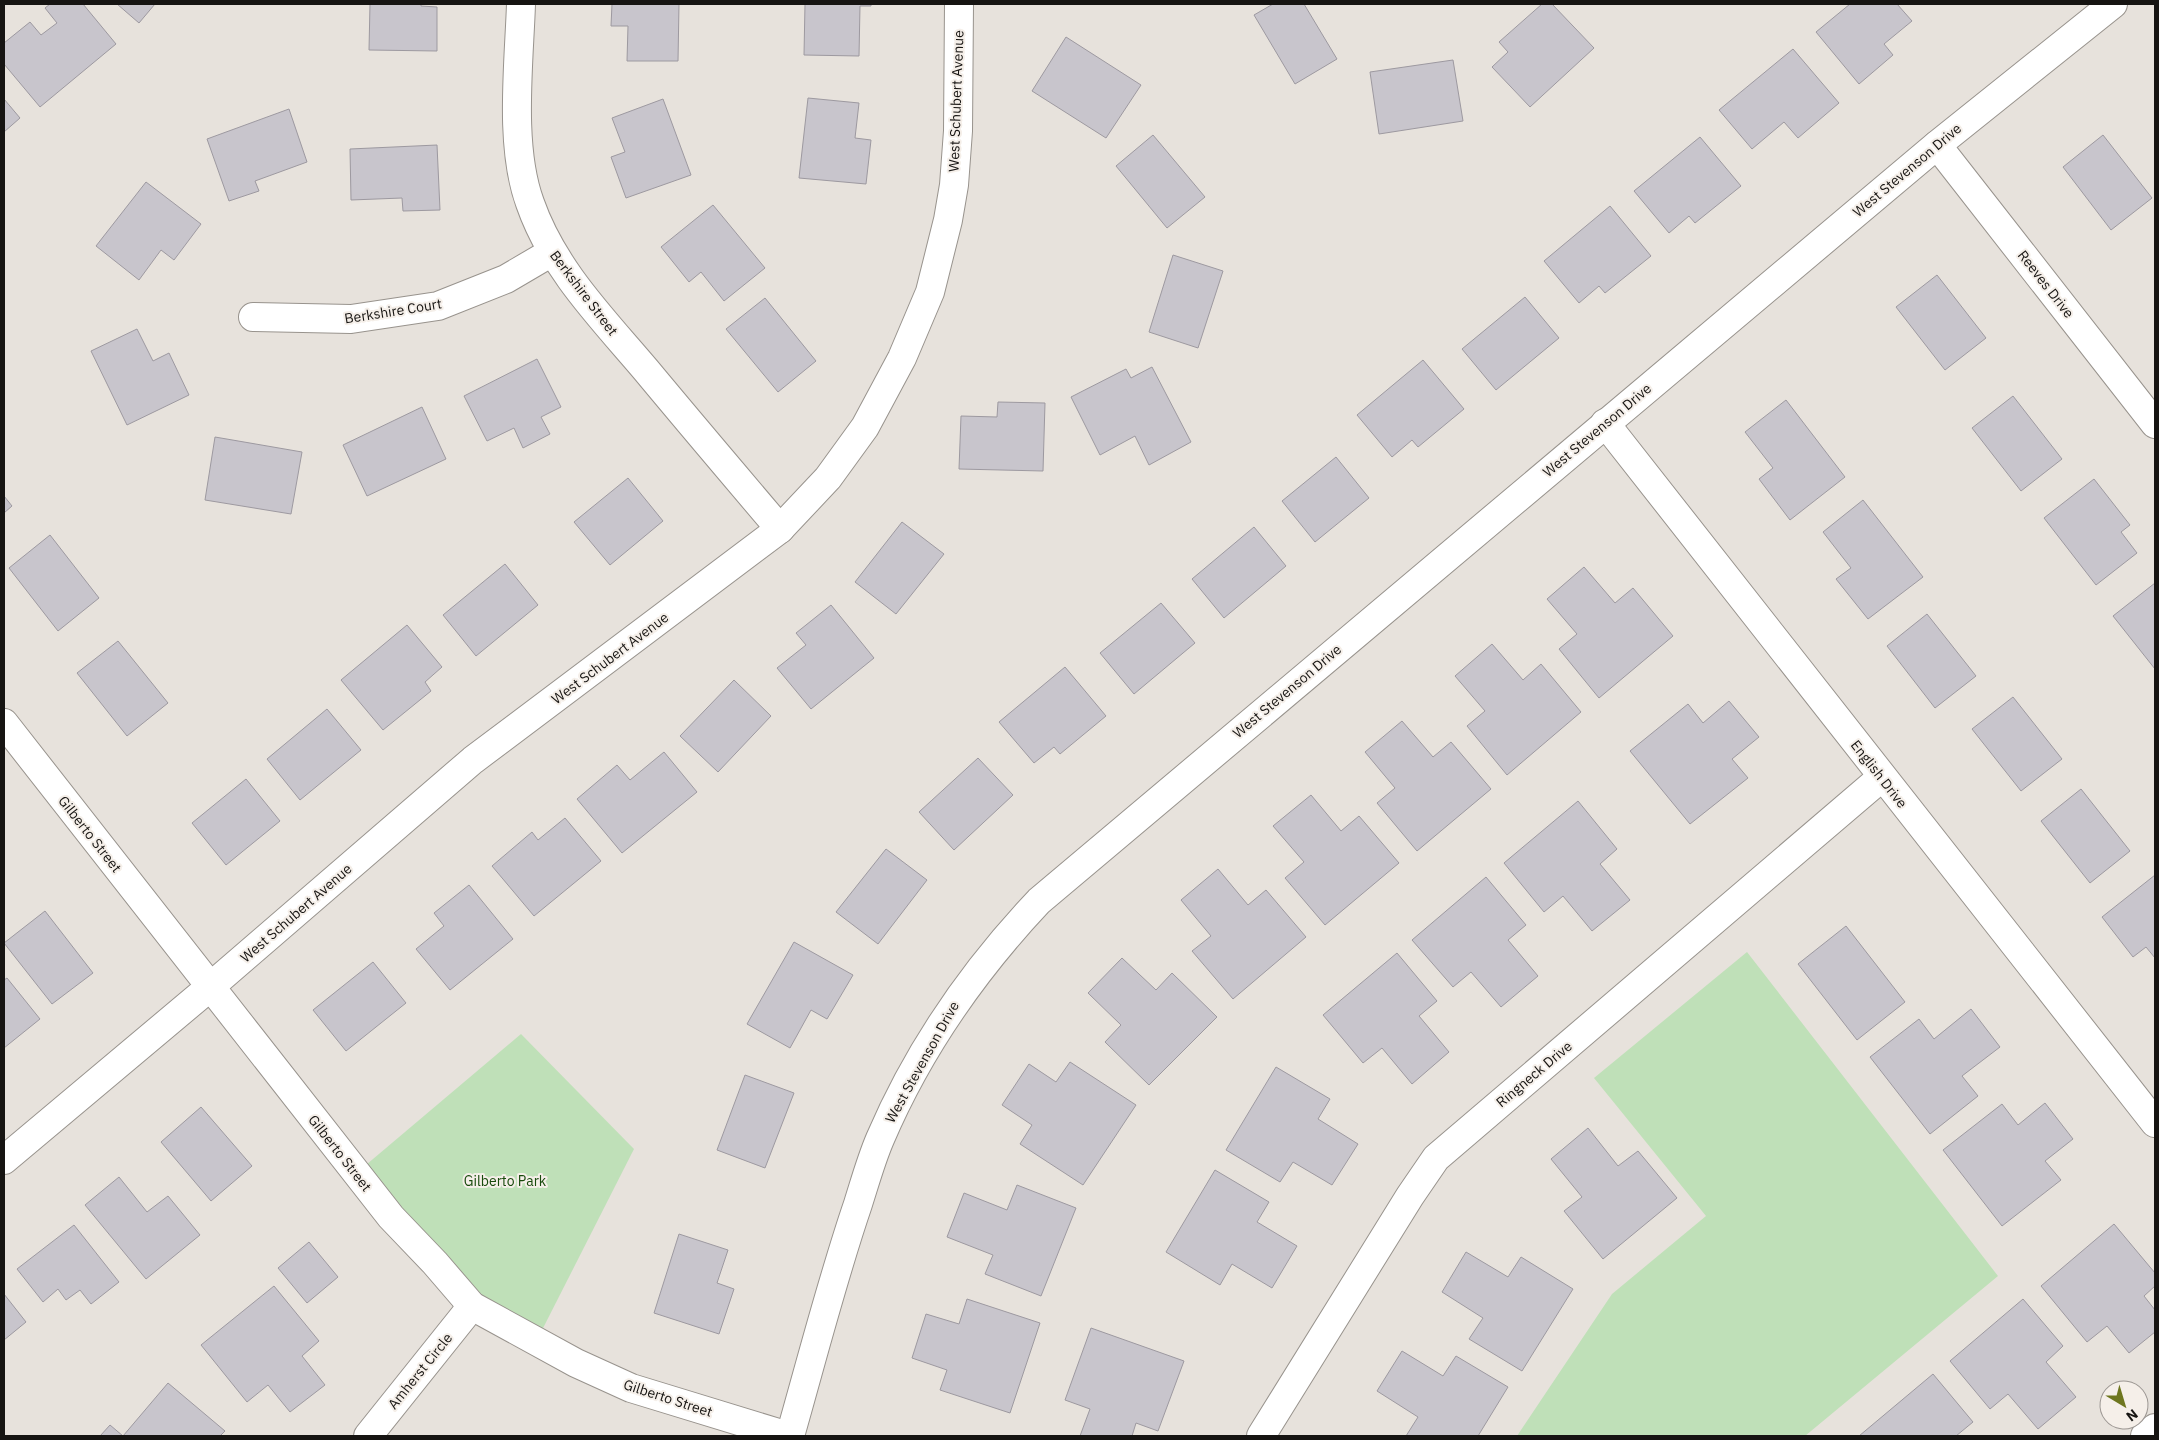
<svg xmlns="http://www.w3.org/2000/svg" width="2159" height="1440" viewBox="0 0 2159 1440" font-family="'IBM Plex Sans',sans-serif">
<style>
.green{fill:#bfe0b8}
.building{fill:#c8c5cc;stroke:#9d99a0}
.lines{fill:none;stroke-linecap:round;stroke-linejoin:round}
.minor-casing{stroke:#98938d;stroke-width:30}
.minor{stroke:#fff;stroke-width:28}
.labels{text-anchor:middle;stroke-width:4;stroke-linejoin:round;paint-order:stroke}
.street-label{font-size:14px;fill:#161412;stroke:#f5efe9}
.park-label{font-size:14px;fill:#184a0c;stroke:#f5efe9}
</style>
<rect width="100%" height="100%" fill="#e7e2dc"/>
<!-- green -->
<g class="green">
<polygon points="1747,952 1998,1276 1805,1436 1517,1436 1612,1294 1706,1216 1594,1078"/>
<polygon points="521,1034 634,1149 538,1338 475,1301 360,1170"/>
</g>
<!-- building -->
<g class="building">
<polygon points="50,4 83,4 116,44 40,107 4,64 4,43 30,22 41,35 57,23 45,8"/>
<polygon points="117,4 155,4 139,23"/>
<polygon points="370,4 421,4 421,6 437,7 437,51 369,50"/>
<polygon points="612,4 679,4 678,61 627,61 628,26 611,26"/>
<polygon points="805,4 871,4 871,6 860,6 859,56 804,55"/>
<polygon points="1273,4 1304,4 1337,59 1295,84 1254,15"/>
<polygon points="1542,4 1552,4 1594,48 1530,107 1492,67 1508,52 1499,42"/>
<polygon points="1850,4 1897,4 1912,21 1884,44 1893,55 1859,84 1816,32"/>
<polygon points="1066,37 1141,85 1106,138 1032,91"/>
<polygon points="1793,49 1839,103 1798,138 1784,122 1752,149 1719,110"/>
<polygon points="1453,60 1463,121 1379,134 1370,72"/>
<polygon points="808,98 859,103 855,138 871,140 866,184 799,178"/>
<polygon points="4,99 20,118 4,132"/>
<polygon points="663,99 691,175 626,198 611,157 625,152 612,118"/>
<polygon points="289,109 307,162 255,181 259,191 229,201 207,139"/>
<polygon points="1153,135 1205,197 1167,228 1116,166"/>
<polygon points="2103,135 2152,198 2111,230 2063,167"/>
<polygon points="1700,137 1741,186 1695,223 1689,216 1669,233 1634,191"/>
<polygon points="437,145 440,210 403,211 402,198 351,200 350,149"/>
<polygon points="146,182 201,224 174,260 161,250 139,280 96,246"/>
<polygon points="713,205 765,268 724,301 701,272 689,282 661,247"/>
<polygon points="1610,206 1651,256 1605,293 1599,286 1579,303 1544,261"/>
<polygon points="1173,255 1223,271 1198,348 1149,332"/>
<polygon points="1937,275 1986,338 1945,370 1896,307"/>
<polygon points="1525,297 1559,338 1496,390 1462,349"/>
<polygon points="765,298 816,361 778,392 726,329"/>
<polygon points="137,329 153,361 169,353 189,395 127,425 91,351"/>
<polygon points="537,359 561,407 541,417 550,434 523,448 514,428 487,441 464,396"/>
<polygon points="1423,360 1464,409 1418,447 1412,440 1392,457 1357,415"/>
<polygon points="1152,367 1191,442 1149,465 1135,436 1100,455 1071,397 1126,369 1131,378"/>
<polygon points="2013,396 2062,459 2021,491 1972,428"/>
<polygon points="1786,400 1845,477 1790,520 1759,479 1773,468 1745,432"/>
<polygon points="998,402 1045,403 1043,471 959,469 961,416 997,417"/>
<polygon points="422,407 446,459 367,496 343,445"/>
<polygon points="215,437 302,452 291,514 205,500"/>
<polygon points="1336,457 1369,498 1315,542 1282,501"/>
<polygon points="628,478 663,521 610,565 574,522"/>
<polygon points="2094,479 2130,525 2121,532 2137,553 2096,585 2044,518"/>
<polygon points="4,496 12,506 4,513"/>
<polygon points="1863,500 1923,577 1868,619 1836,579 1851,568 1823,532"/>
<polygon points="902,522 944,554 896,614 855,582"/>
<polygon points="1254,527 1286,566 1224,618 1192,579"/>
<polygon points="50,535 99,598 58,631 9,568"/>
<polygon points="505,564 538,605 476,656 443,615"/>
<polygon points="1584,567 1615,603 1633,588 1673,636 1599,698 1559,649 1577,634 1547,599"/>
<polygon points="2155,583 2155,669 2113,616"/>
<polygon points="1161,603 1195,643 1134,694 1100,653"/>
<polygon points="831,605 874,658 811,709 777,668 806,645 796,633"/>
<polygon points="1927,614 1976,676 1935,708 1887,646"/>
<polygon points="407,625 442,667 425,682 431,691 383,730 341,680"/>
<polygon points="118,641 168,703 127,736 77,673"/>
<polygon points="1492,644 1523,680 1541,664 1581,712 1507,775 1467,726 1485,711 1455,676"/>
<polygon points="1065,667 1106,716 1060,754 1054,747 1034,763 999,722"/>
<polygon points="734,680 771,716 718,772 680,736"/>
<polygon points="2013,697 2062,759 2021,791 1972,729"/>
<polygon points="1729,701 1759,737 1732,759 1748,778 1690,824 1630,751 1688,704 1703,723"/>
<polygon points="327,709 361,750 300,800 267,759"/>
<polygon points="1402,721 1433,757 1451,742 1491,789 1417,851 1377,803 1395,788 1365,752"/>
<polygon points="664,752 697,792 622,853 577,799 617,765 630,780"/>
<polygon points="978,758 1013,795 954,850 919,812"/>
<polygon points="246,779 280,821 226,865 192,823"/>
<polygon points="2081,789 2130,851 2090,883 2041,821"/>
<polygon points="1311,795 1341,831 1359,816 1399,863 1325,925 1285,878 1304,862 1273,826"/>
<polygon points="1578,801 1617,849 1600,864 1630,900 1592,931 1563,896 1544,912 1504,863"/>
<polygon points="565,818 601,861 534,916 492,866 532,832 538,840"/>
<polygon points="886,849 927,880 878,944 836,912"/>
<polygon points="1218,869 1248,905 1266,890 1306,937 1233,999 1192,951 1211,936 1181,900"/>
<polygon points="2155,875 2155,958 2146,947 2133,957 2102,917"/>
<polygon points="1486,877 1526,925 1508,940 1538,976 1501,1007 1471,972 1453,987 1412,940"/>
<polygon points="469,885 513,939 450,990 416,949 444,926 434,913"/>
<polygon points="45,911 93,973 52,1004 4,943"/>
<polygon points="1846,926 1905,1002 1857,1040 1798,964"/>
<polygon points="794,942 853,975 827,1019 811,1010 790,1048 747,1024"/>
<polygon points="1397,953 1437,1001 1419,1016 1449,1052 1412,1084 1382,1048 1363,1063 1323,1015"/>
<polygon points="1122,958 1156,990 1172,973 1217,1017 1149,1085 1105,1042 1121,1025 1088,993"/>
<polygon points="373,962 406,1003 346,1051 313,1010"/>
<polygon points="7,978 40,1019 4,1048 4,980"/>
<polygon points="1971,1009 2000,1047 1962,1076 1978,1096 1930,1134 1870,1057 1919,1019 1934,1039"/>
<polygon points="1070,1062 1136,1105 1083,1185 1020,1144 1032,1125 1002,1105 1029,1064 1056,1082"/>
<polygon points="1276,1067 1330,1099 1318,1119 1358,1144 1332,1185 1293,1162 1280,1182 1226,1150"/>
<polygon points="745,1075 794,1093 765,1168 717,1150"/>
<polygon points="2045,1103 2073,1139 2045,1161 2061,1180 2002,1226 1943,1150 2002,1104 2018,1125"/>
<polygon points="201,1107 252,1166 211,1201 161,1142"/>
<polygon points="1588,1128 1618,1166 1638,1151 1677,1198 1603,1259 1564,1211 1582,1197 1551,1159"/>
<polygon points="1215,1170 1269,1202 1257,1222 1297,1246 1272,1288 1232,1264 1220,1285 1166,1252"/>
<polygon points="119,1177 147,1212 168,1196 200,1235 146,1279 85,1205"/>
<polygon points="1017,1185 1076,1208 1041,1296 985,1274 993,1255 947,1237 964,1193 1007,1210"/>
<polygon points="2114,1224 2155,1273 2155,1286 2144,1296 2155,1310 2155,1332 2129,1353 2107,1326 2087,1342 2041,1286"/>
<polygon points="74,1225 119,1282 91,1304 80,1290 66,1300 58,1289 43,1302 17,1269"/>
<polygon points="679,1234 728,1250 717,1283 734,1289 719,1334 654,1313"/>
<polygon points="309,1242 338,1277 307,1303 278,1268"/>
<polygon points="1466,1252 1508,1277 1521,1257 1573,1289 1522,1371 1469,1339 1483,1318 1442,1292"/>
<polygon points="274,1286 319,1341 302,1356 325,1385 290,1412 268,1385 247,1402 201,1345"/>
<polygon points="4,1294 26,1322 4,1340"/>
<polygon points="967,1299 1040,1323 1010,1413 940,1390 947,1370 912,1358 926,1314 959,1324"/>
<polygon points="2023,1299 2063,1346 2046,1362 2076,1397 2038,1429 2008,1394 1990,1409 1950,1361"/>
<polygon points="1091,1328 1184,1361 1158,1431 1136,1423 1132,1436 1080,1436 1090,1409 1065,1400"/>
<polygon points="1402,1351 1443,1376 1456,1356 1508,1387 1478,1436 1406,1436 1418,1417 1377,1391"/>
<polygon points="1933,1374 1973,1422 1956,1436 1859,1436"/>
<polygon points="168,1383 225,1431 220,1436 100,1436 110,1425 123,1436"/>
</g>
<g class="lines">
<!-- minor casing -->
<g class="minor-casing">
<g id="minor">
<path d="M521 4C519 64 509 146 530 203 553 269 602 318 646 370 690 423 735 476 780 529"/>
<polyline points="1937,145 2155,424"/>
<polyline points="253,317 351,319 438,306 506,279 552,252"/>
<polyline points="1605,423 2155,1123"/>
<polyline points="4,723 391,1217 435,1263 472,1306 576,1363 631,1388 788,1436"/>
<polyline points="4,1160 210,987 473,760 780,529 828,478 865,427 902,358 930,292 948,220 954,185 958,131 959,4"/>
<polyline points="368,1436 472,1306"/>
<path d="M790 1436C812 1359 832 1280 858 1204 865 1182 871 1160 880 1139 918 1050 973 971 1039 901L1937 145 2113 4"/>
<polyline points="1261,1436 1410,1196 1436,1158 1882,777"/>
<polyline points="2145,1436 2155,1428"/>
</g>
</g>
<!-- minor -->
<use href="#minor" class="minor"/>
</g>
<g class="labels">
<!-- street labels -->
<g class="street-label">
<text transform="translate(956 101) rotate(-88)" y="5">West Schubert Avenue</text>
<text transform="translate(1907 170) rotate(-40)" y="5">West Stevenson Drive</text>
<text transform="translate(2046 284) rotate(52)" y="5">Reeves Drive</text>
<text transform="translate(584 293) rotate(53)" y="5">Berkshire Street</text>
<text transform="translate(393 311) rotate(-9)" y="5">Berkshire Court</text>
<text transform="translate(1597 430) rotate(-40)" y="5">West Stevenson Drive</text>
<text transform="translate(610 658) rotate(-37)" y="5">West Schubert Avenue</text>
<text transform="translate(1287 691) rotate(-40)" y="5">West Stevenson Drive</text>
<text transform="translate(1879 774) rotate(52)" y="5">English Drive</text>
<text transform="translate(90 834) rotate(52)" y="5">Gilberto Street</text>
<text transform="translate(296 913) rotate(-41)" y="5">West Schubert Avenue</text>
<text transform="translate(922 1062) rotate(-61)" y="5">West Stevenson Drive</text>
<text transform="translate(1534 1074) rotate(-40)" y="5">Ringneck Drive</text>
<text transform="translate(340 1153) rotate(52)" y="5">Gilberto Street</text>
<text transform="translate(420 1371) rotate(-51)" y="5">Amherst Circle</text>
<text transform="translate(668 1398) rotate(18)" y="5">Gilberto Street</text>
</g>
<!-- park labels -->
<g class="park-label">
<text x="505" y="1186">Gilberto Park</text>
</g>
</g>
<!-- border -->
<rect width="2159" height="1440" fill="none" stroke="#161412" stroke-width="10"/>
<!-- north arrow -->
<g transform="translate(2124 1405) rotate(142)"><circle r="24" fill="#f5efe9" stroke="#9c9793"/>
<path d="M0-4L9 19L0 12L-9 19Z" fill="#6e761f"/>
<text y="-8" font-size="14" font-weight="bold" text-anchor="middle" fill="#161412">N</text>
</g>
</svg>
